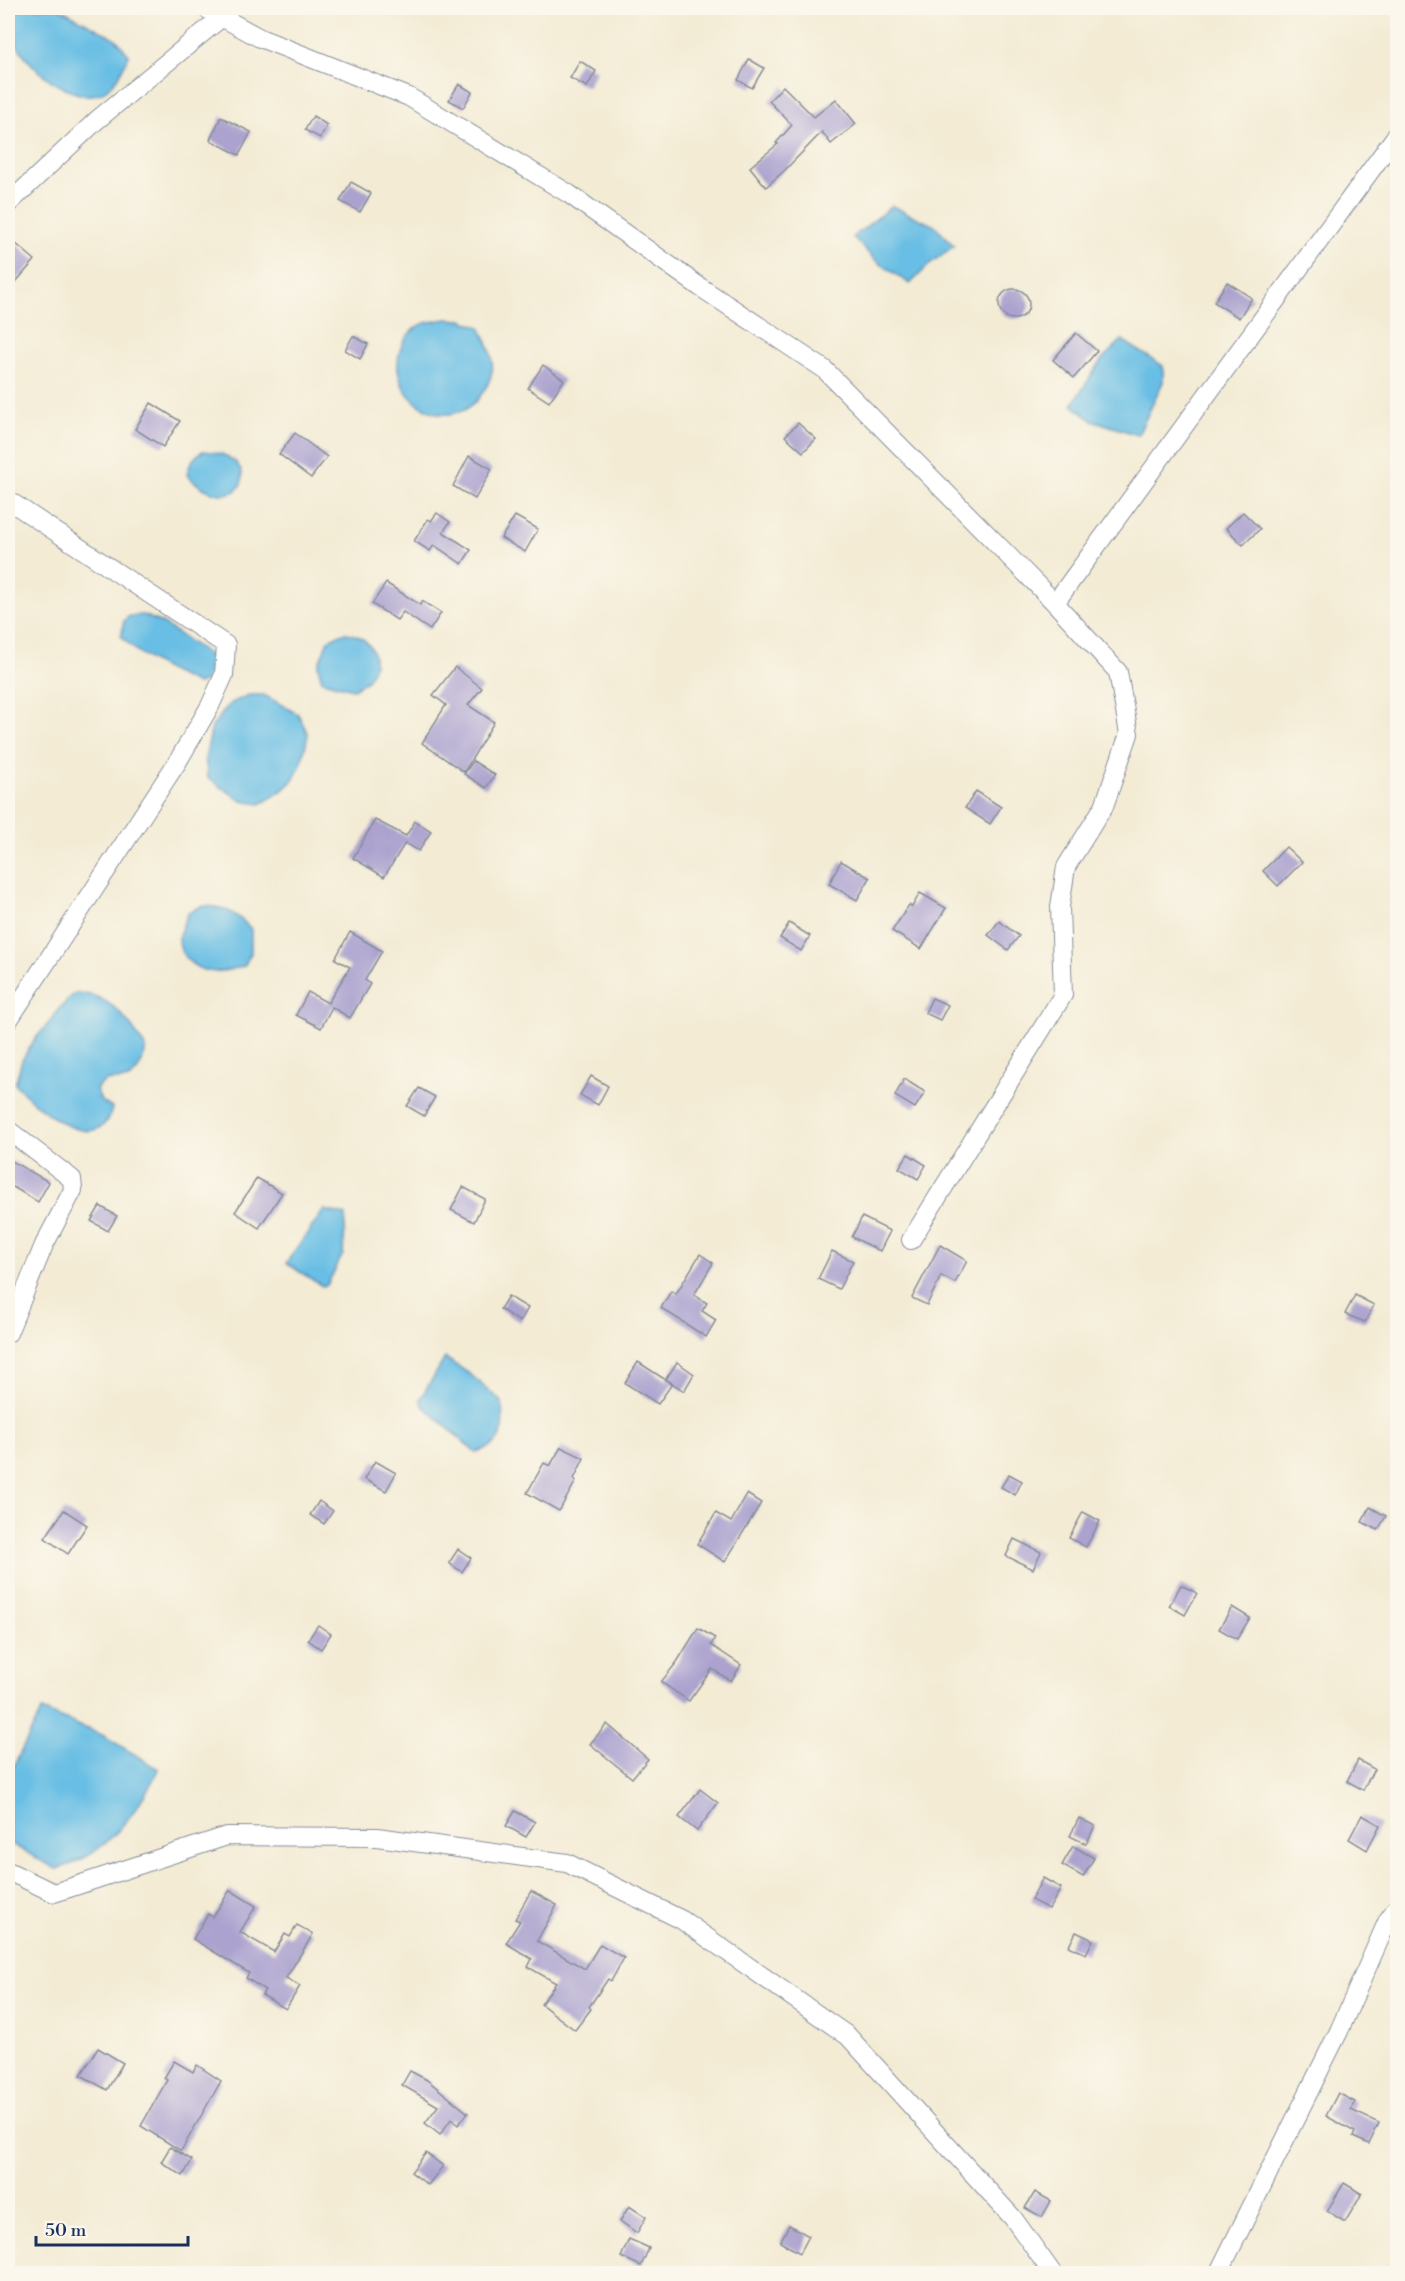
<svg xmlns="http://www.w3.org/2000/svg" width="1405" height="2281" viewBox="0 0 1405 2281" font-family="'Libre Bodoni',serif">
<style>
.water{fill:#67bee4;stroke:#4176a1;stroke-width:1.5}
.building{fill:#aba2cf}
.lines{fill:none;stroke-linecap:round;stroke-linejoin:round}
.street-casing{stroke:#878d99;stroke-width:20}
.street{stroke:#fff;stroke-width:18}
</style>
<rect width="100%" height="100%" fill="#fbf7ec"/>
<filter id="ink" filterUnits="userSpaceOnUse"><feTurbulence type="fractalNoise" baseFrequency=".0167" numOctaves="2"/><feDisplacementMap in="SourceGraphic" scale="12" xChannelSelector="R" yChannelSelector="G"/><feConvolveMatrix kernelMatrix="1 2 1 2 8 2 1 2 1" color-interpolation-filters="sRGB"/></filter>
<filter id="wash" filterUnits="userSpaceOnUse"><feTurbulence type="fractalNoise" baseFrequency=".008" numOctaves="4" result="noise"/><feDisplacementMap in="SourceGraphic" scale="24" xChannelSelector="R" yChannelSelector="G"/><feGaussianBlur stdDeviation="1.35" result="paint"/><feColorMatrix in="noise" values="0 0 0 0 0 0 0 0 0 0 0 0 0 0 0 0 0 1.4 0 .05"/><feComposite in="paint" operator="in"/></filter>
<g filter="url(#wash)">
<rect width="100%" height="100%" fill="#f3ebd4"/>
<!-- water -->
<g class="water">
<path d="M22 8H59L116 39 129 55C123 68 118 81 106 90 75 114 0 49 12 16 14 13 19 10 22 8Z"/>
<polygon points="892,206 935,226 954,246 931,263 910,284 875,260 853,237"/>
<path d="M446 319 462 320 480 327C493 353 500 370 481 395 450 439 385 399 400 351 403 340 412 328 423 324 430 321 439 321 446 319Z"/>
<polygon points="1122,340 1163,366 1163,382 1138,435 1092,420 1072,405 1102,359"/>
<path d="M203 451C261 453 249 511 205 489 198 485 192 481 187 474 190 463 193 457 203 451Z"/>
<path d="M143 615 162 623 208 654 212 660 206 681 198 684C171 672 140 658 121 636L124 621 129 616Z"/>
<path d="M343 633C367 633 383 655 369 677 366 682 358 686 353 689L322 681 318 666 328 640Z"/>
<path d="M249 695H264L298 714 308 734C300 773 297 785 260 804L242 801 208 778 205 758 212 727 229 704Z"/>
<path d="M201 906C225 906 235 912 251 929V953L244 966C221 973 202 977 185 957 181 952 179 945 179 939 179 931 185 921 188 913Z"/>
<path d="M75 993C111 993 130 1022 146 1049 143 1060 136 1080 123 1080 109 1080 107 1078 96 1089L101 1101 112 1108C111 1112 110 1118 107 1121 84 1151 31 1102 15 1084L22 1060 35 1039 49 1023 57 1011Z"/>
<polygon points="324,1210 346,1215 343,1254 327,1285 322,1286 286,1263"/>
<path d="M445 1358 470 1374 502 1402C503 1430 506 1445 475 1452L423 1406 420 1399Z"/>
<path d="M42 1710 104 1736 159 1769C137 1812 106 1857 56 1869L8 1842V1777Z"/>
</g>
<g id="blocks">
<!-- building -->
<g class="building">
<polygon points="749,59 764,68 752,88 738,80"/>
<polygon points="580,61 596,71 587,87 570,78"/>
<polygon points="459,84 472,92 463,108 449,100"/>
<polygon points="783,86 814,117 836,99 856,124 831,144 822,132 785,170 766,187 750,167 778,144 776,143 792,125 769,101"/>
<polygon points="313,116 327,125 320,138 305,130"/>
<polygon points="221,117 251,132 239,155 210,140"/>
<polygon points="351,182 371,193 360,212 340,201"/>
<polygon points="8,237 35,260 8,291"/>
<polygon points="1227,282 1252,298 1239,318 1214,302"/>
<circle cx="1014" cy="304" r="15"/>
<polygon points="1076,333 1097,351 1074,378 1053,360"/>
<polygon points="353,336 368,344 360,359 345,350"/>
<polygon points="543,365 564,380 549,402 528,388"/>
<polygon points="151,403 180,421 163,447 135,429"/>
<polygon points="798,423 816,439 803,452 785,436"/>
<polygon points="295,433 327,457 311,478 279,454"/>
<polygon points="469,456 492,469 475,499 453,486"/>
<polygon points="1243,512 1260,529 1243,545 1226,528"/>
<polygon points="437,513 450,522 443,532 471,550 462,564 434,545 430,551 414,541 428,519 431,521"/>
<polygon points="515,516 538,529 525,552 501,538"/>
<polygon points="386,583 420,605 422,601 441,613 430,630 403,612 397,620 372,604"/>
<polygon points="455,667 482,688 468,705 494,722 464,772 422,743 446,705 433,695"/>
<polygon points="473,761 495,775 486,788 464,774"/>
<polygon points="976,791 1001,807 990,824 965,808"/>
<polygon points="375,820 406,836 415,821 431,831 419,851 405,843 384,877 353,858"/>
<polygon points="1286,847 1302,862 1278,886 1263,871"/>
<polygon points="841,861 870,878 857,900 829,884"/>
<polygon points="920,893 946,908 921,949 892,931 909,905 912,907"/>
<polygon points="999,921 1019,936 1008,950 988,935"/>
<polygon points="789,923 810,936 801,951 780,938"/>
<polygon points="350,932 382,951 365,980 370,984 350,1018 332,1007 321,1028 296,1015 308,992 328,1003 350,967 335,959"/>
<polygon points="932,998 948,1005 940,1020 925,1013"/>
<polygon points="591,1076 608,1086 598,1105 580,1095"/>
<polygon points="904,1079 925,1092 915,1108 895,1096"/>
<polygon points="419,1088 435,1097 424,1116 407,1106"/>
<polygon points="908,1154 926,1165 918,1179 899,1168"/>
<polygon points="8,1159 49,1182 38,1202 8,1184"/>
<polygon points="257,1178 282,1193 259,1228 235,1212"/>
<polygon points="463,1187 485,1199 474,1222 451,1210"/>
<polygon points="100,1206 117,1216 108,1231 91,1221"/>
<polygon points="862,1217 890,1231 880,1251 852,1237"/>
<polygon points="940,1245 967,1261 955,1283 941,1276 927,1305 912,1298"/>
<polygon points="832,1251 853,1261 839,1289 818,1279"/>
<polygon points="700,1254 713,1263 694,1295 707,1303 702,1311 716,1320 706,1337 661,1308 671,1291 676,1294"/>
<polygon points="1355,1295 1374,1305 1365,1322 1345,1314"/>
<polygon points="508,1296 528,1308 520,1322 500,1309"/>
<polygon points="638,1362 672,1384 658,1404 625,1383"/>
<polygon points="677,1362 694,1374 684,1391 666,1379"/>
<polygon points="561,1447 584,1458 574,1479 576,1481 559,1511 527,1493 544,1463 550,1466"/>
<polygon points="375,1461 396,1473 386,1491 364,1479"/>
<polygon points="1009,1474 1022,1481 1015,1495 1001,1487"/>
<polygon points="747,1494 761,1503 725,1562 697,1544 716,1513 731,1522"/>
<polygon points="319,1501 333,1511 324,1524 310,1515"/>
<polygon points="1370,1507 1386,1516 1378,1530 1362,1522"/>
<polygon points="64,1510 87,1525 68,1554 45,1538"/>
<polygon points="1083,1512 1100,1521 1086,1547 1069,1538"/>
<polygon points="1014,1539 1041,1552 1033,1569 1006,1556"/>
<polygon points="458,1549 471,1558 462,1572 449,1563"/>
<polygon points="1181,1585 1197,1593 1185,1615 1169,1606"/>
<polygon points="1232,1607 1250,1618 1237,1639 1219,1629"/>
<polygon points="318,1625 331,1634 321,1649 308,1640"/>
<polygon points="698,1628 715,1638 711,1645 741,1665 731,1681 712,1669 689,1701 661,1682 677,1662"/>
<polygon points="607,1724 648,1759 632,1778 590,1744"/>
<polygon points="1358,1760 1374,1769 1363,1790 1347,1781"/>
<polygon points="700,1789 718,1803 697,1831 679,1817"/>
<polygon points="515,1811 535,1822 526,1837 506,1826"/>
<polygon points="1362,1815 1380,1825 1367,1850 1349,1839"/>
<polygon points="1079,1818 1095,1826 1086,1844 1070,1836"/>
<polygon points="1073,1846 1094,1858 1083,1877 1062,1865"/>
<polygon points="1043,1878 1061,1888 1049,1909 1031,1900"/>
<polygon points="230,1890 256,1906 240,1932 274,1952 285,1934 290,1937 297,1925 313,1934 286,1978 300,1986 286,2009 262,1995 265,1990 246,1978 249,1973 193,1939 208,1914 213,1917"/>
<polygon points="531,1891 557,1905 537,1941 585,1969 600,1944 624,1958 611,1981 608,1979 589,2007 591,2009 575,2030 541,2004 556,1983 528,1967 532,1959 506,1943 520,1921 515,1919"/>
<polygon points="1076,1932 1093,1940 1086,1954 1069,1946"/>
<polygon points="98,2048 123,2063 107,2090 81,2075"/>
<polygon points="174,2061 193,2072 197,2065 221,2081 181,2151 141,2126 167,2080 164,2078"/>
<polygon points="410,2071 427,2080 468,2113 458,2125 451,2119 440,2135 425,2123 438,2106 402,2085"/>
<polygon points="1338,2093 1355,2102 1351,2110 1379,2123 1369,2144 1353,2137 1355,2132 1326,2116"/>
<polygon points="170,2147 192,2160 183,2176 161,2162"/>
<polygon points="426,2153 443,2166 428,2185 411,2172"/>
<polygon points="1344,2183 1362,2194 1345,2222 1327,2211"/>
<polygon points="1035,2192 1051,2201 1042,2217 1025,2208"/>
<polygon points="629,2206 646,2217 637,2233 620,2221"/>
<polygon points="789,2225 809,2236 800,2253 780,2242"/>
<polygon points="629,2239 649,2248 641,2266 621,2257"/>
</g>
</g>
</g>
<g filter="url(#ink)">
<use href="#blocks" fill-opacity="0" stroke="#878d99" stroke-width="1.5"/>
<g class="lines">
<!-- street casing -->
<g class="street-casing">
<g id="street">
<polyline points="205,8 260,38 409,97 569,194 700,287 824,369 1055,603 1118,672 1129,734 1104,806 1066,867 1060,907 1063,995 911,1240"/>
<polyline points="8,204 97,120 222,17"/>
<polyline points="8,500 226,645 224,675 210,706 178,761 8,1021"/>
<polyline points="1055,603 1398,133"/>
<polyline points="8,1130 72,1179 73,1190 44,1245 8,1333"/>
<polyline points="8,1871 54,1893 227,1836 377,1837 567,1863 682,1920 848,2036 1013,2218 1053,2274"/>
<polyline points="1218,2274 1339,2031 1388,1920 1398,1906"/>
</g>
</g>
<!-- street -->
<use href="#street" class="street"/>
</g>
</g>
<!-- margin -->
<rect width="1405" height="2281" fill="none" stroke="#fbf7ec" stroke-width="30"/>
<!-- scale -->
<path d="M36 2236v9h152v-9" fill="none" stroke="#1b2f5e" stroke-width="3"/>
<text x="45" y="2236" font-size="18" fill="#1b2f5e" stroke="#fbf7ec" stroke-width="4.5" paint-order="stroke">50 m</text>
</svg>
